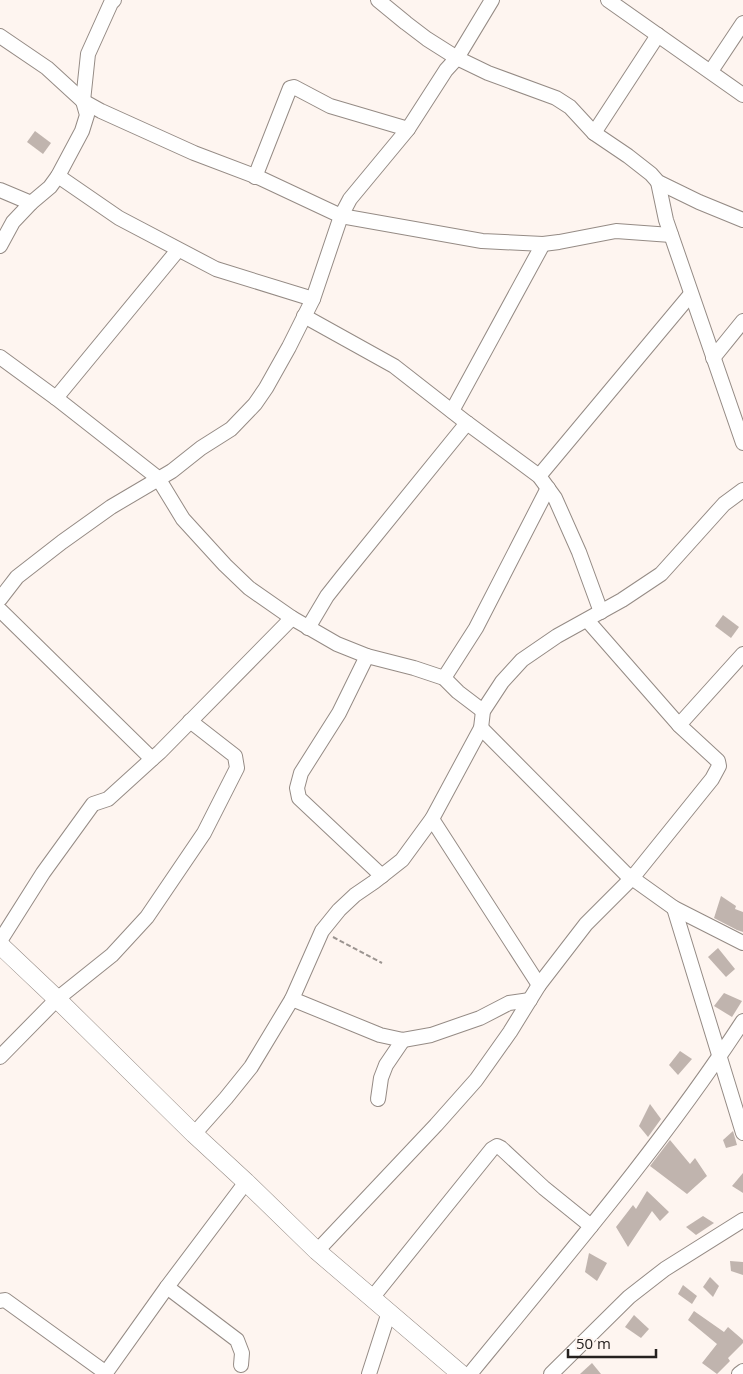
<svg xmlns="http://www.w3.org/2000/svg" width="743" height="1374" viewBox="0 0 743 1374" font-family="'Open Sans',sans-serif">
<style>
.building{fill:#c0b4ae}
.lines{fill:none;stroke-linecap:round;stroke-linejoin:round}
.minor-casing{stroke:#958b85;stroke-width:16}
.tertiary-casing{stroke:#958b85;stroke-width:19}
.path{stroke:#9b9490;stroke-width:2;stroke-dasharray:5 2.5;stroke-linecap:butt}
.minor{stroke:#fff;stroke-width:14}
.tertiary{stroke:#fff;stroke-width:18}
</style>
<rect width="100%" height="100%" fill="#fef5f0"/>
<!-- building -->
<g class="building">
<polygon points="35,131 51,143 43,154 27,142"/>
<polygon points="723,615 739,627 731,638 715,626"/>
<polygon points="721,896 736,906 735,909 743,912 743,932 737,930 714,918"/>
<polygon points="718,948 735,969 726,977 708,957"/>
<polygon points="724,993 742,1001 732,1017 714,1006"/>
<polygon points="680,1051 692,1059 678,1075 669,1065"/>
<polygon points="650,1104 661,1119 648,1137 639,1126"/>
<polygon points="733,1131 737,1145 726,1148 723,1140"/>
<polygon points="670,1140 690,1164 695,1158 707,1176 687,1194 650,1166"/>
<polygon points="743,1173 743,1193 732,1186"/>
<polygon points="647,1191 669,1212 660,1221 652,1211 628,1247 616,1227 633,1205 636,1209"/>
<polygon points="703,1216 714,1223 696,1235 686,1227"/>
<polygon points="589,1253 607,1263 597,1281 585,1272"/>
<polygon points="730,1261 743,1262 743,1275 731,1271"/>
<polygon points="710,1277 719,1286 713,1297 703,1287"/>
<polygon points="683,1285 697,1296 692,1304 678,1294"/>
<polygon points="694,1311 724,1332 728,1327 743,1340 743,1343 728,1358 730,1361 717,1374 702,1363 717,1344 688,1320"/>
<polygon points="634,1315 649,1329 641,1338 625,1327"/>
<polygon points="592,1363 601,1374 580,1374"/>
</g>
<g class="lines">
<!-- minor casing -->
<g class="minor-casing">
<g id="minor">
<polyline points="492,0 457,58 488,73 556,98 570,107 594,133 628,156 651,174 658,182 699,202 743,220"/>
<polyline points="608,0 743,95"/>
<polyline points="0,36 47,68 83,101 101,111 194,153 260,178 341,216 482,241 543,244 559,242 616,231 671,235"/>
<polyline points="711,71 743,23"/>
<polyline points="594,133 658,35"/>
<polyline points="58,176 119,218 216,269 313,299"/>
<polyline points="255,177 290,88 294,87 330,106 408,129"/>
<polyline points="658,182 666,220 743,443"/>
<polyline points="0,190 31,203"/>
<polyline points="0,246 13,222 31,203 50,187 58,176 82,131 87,115 83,101 88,54 111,3 114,0"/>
<polyline points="304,316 394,366 467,423 539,476 555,498 579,552 601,612"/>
<polyline points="0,357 56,398 158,478 183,519 225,565 249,588 292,618 337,644 367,656 414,668 444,678 458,692 483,711"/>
<polyline points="713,358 743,321"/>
<polyline points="56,398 178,250"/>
<polyline points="452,411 543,244"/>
<polyline points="539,476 691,294"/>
<polyline points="0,599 17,577 62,542 111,507 172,471 201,448 231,429 255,404 266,388 289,347 313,299 341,216 350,199 408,129 446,70 457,58 427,39 406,23 378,0"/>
<polyline points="0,610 152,759 160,752 292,618"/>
<polyline points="587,620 679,725"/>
<polyline points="308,628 327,596 342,577 467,423"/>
<polyline points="367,656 339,713 301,773 297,788 299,798 382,876"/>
<polyline points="444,678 476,628 548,488"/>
<polyline points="481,728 625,873 674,908 743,943"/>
<polyline points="432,819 539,985"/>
<polyline points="674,908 743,1133"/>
<polyline points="0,941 43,873 93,804 108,799 152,759"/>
<polyline points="292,999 380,1035 403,1040 431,1035 480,1018 509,1003 530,1000"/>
<polyline points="0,1057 57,999 112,955 147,917 204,833 237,768 235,756 190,721"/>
<polyline points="378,1099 381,1078 386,1065 403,1040"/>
<polyline points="194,1134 226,1098 251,1067 292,999 322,931 339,910 355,895 374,882 402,860 432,819 481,728 483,711 502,682 522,660 557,636 622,600 661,574 724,504 743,490"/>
<polyline points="317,1251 436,1125 476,1080 510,1032 539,985 586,924 633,877 712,779 719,766 718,761 679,725 743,654"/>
<polyline points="167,1287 237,1340 242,1353 241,1365"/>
<polyline points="372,1298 492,1149 497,1146 501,1148 544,1188 591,1226"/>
<polyline points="0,1301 5,1300 106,1373"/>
<polyline points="105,1374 167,1287 246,1182"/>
<polyline points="369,1374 389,1312"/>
<path d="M470 1374C564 1259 662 1145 743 1021"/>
<polyline points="551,1374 629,1297 665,1269 743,1220"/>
<polyline points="739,1374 743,1371"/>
</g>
</g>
<!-- tertiary casing -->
<g class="tertiary-casing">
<polyline id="tertiary" points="0,945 57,999 194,1134 246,1182 317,1251 461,1374"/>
</g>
<!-- path -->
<polyline class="path" points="333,937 382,963"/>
<!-- minor -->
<use href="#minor" class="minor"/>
<!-- tertiary -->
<use href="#tertiary" class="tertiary"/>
</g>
<!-- scale -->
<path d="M568 1349v8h88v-8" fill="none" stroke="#25211f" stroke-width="2.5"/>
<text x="576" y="1349" font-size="15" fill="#25211f" stroke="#fef5f0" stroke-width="4" paint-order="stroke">50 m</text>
</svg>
